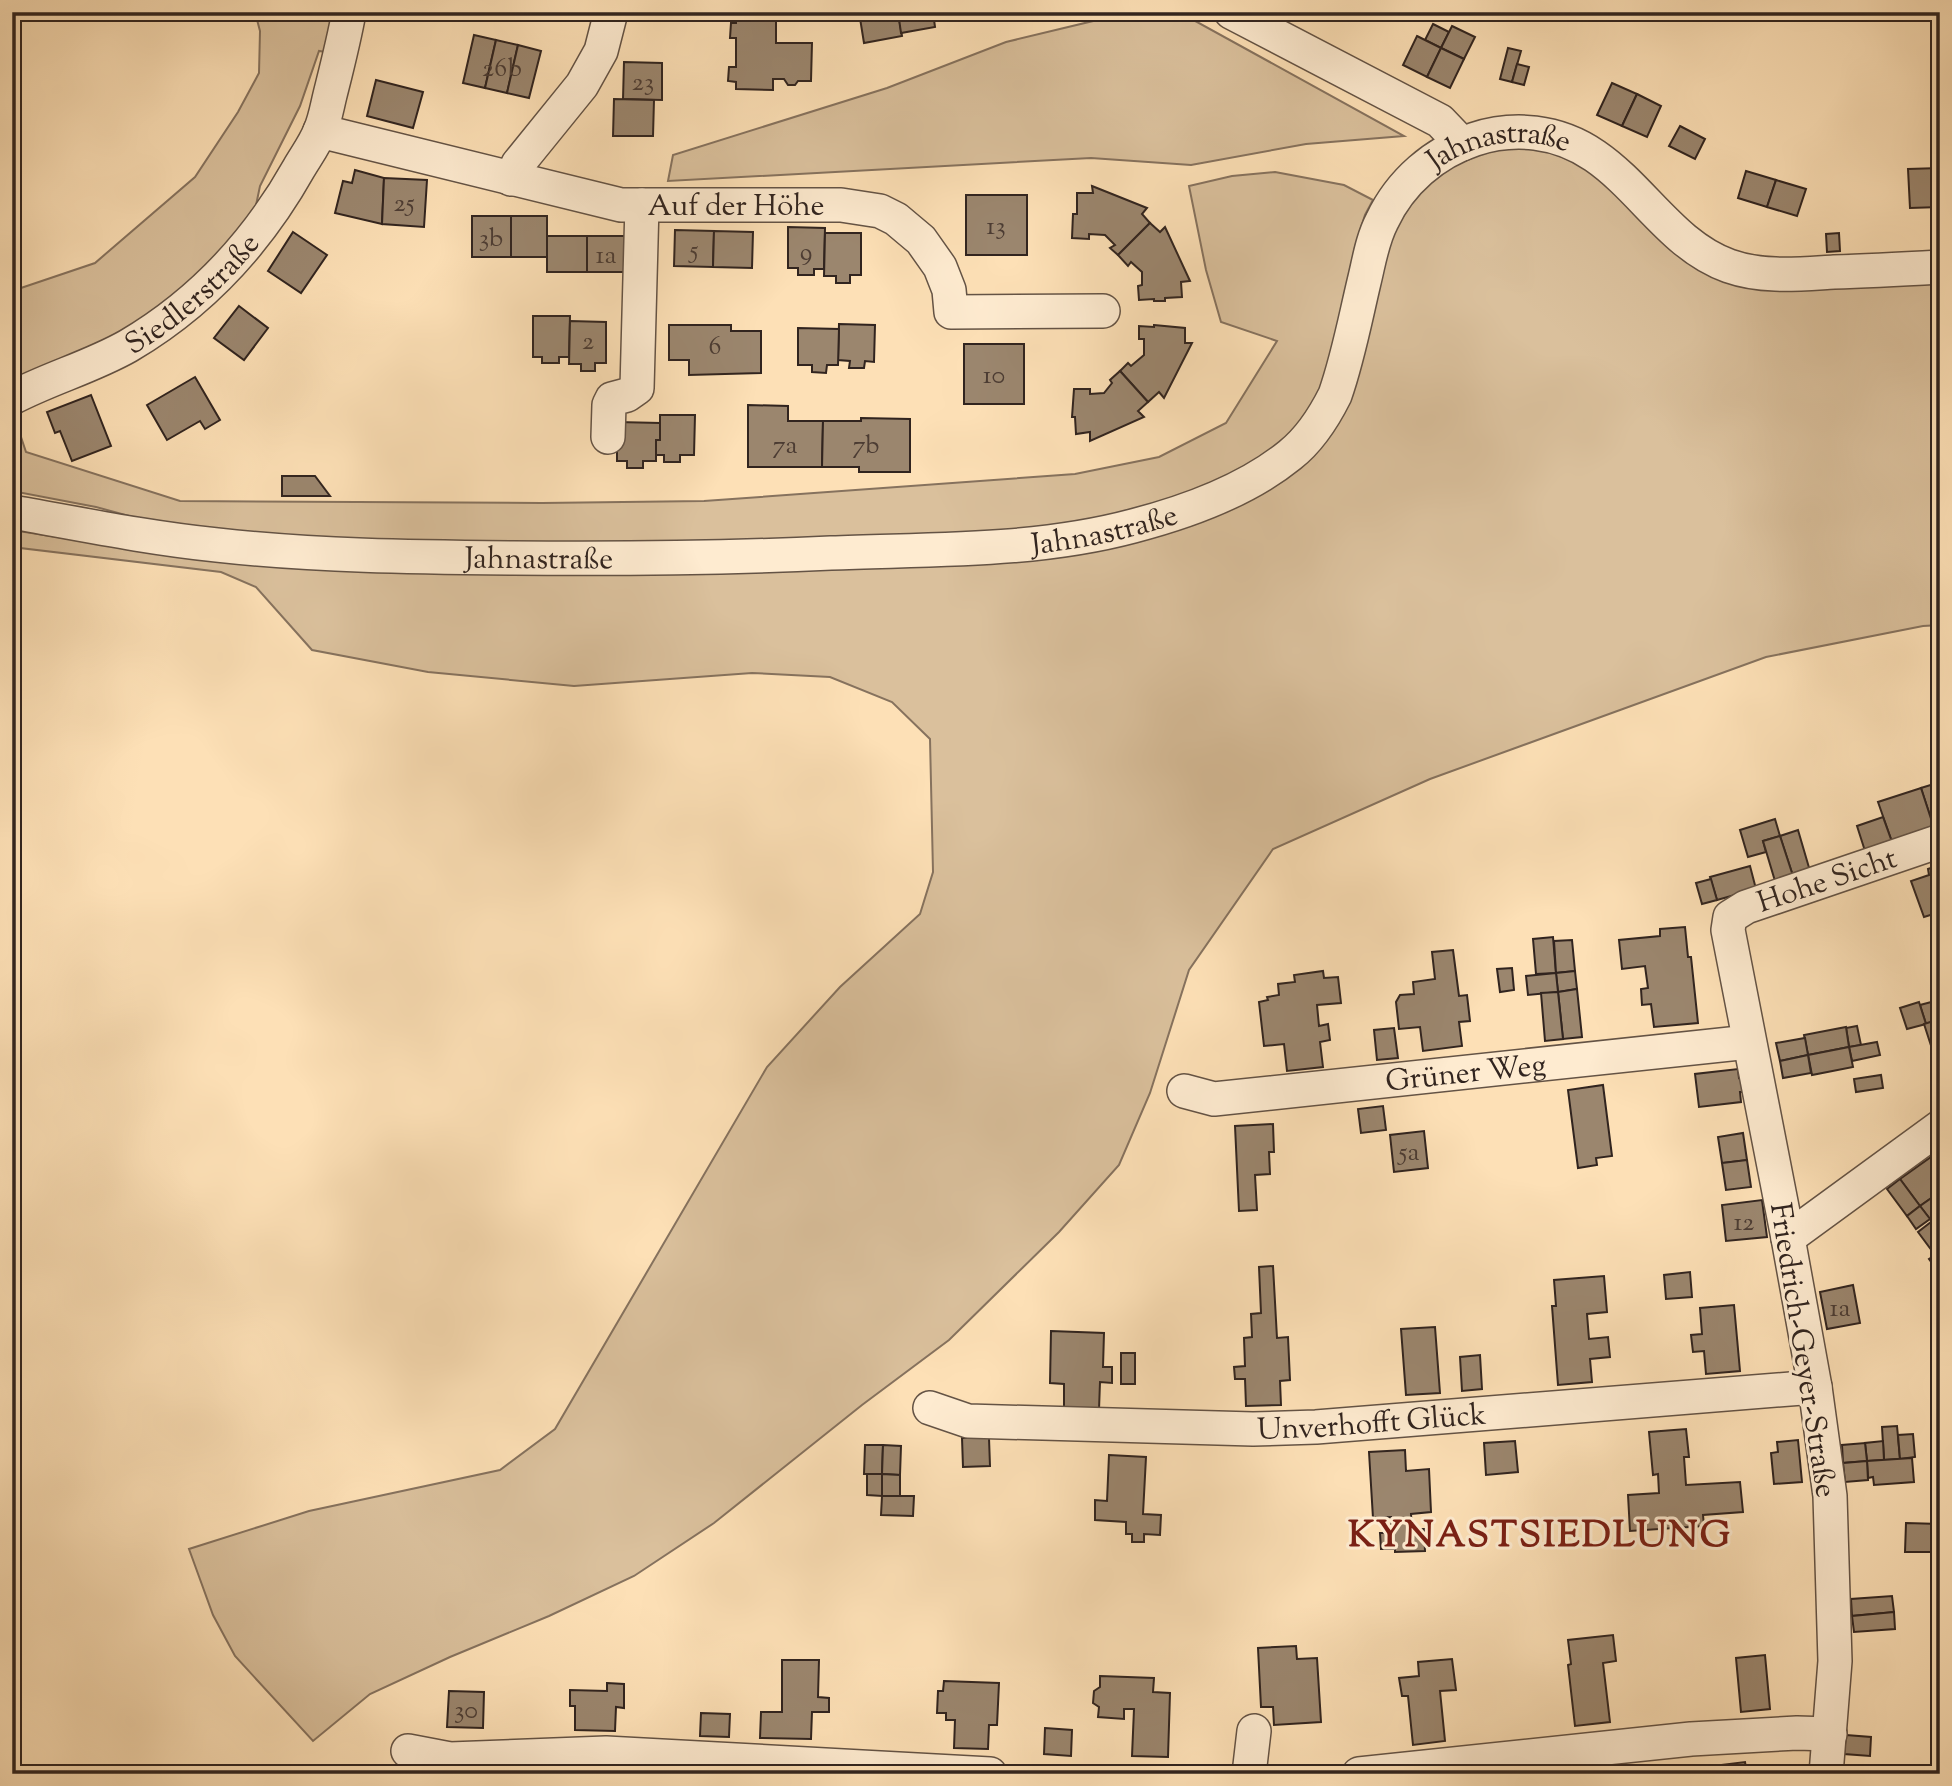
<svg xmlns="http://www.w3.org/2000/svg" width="1952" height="1786" viewBox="0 0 1952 1786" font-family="'Sorts Mill Goudy',serif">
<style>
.green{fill:#dac09c;stroke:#86725e;stroke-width:2}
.building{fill:#9b866e;stroke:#31241f;stroke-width:2}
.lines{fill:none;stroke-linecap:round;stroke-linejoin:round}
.minor-casing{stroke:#645345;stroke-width:36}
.minor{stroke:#feebd0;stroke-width:33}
.labels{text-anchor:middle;stroke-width:6;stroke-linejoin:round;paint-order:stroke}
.number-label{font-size:26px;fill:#4c3c33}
.street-label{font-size:30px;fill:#31241f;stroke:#feebd0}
.district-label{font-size:37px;font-weight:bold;letter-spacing:2px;fill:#7a1f14;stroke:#feebd0}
</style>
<rect width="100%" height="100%" fill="#fde0b6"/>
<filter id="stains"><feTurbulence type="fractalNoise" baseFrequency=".00286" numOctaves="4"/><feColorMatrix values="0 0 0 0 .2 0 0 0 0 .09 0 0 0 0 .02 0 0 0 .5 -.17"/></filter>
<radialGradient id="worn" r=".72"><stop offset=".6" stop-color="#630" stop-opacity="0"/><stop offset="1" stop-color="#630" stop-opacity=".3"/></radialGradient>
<!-- green -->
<g class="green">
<polygon points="255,12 340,12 331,53 319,51 300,106 260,186 255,210 205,274 110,342 12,382 12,291 95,263 195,177 238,112 259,73 260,31"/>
<polygon points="1101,12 1179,12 1404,136 1306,144 1191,165 1091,158 668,181 673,155 887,88 1006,42 1093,21"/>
<polygon points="1514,146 1548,151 1579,164 1606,182 1671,245 1940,280 1940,625 1923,626 1766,657 1430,779 1273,849 1189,970 1150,1093 1119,1165 1059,1232 949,1340 862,1405 714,1523 634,1576 549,1616 450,1657 370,1694 313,1741 235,1656 213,1615 189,1549 309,1511 500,1470 555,1429 767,1067 840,987 920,914 933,872 930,739 892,702 830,677 752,673 574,686 428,672 312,650 256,587 221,572 12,547 12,530 83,541 920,563 1277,483 1385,245 1423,185 1469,155"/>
<polygon points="1275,172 1344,185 1373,200 1365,215 1355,247 1327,379 1305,419 1279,447 1204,489 1134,512 1061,528 762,544 413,545 166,526 96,507 12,491 13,413 26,452 180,501 542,503 704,501 1075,474 1159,457 1226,423 1277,341 1221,322 1206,270 1189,186 1232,176"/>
</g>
<!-- building -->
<g class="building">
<rect x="657" y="12" width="38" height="6"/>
<polygon points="859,12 898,12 902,36 864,43"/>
<polygon points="898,12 933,12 935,27 901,33"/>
<polygon points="736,15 776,16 776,43 812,43 811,81 798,81 795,85 788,85 784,79 773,79 773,90 736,89 736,82 728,81 729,67 736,67 736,38 730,38 731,23 736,23"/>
<polygon points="1433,24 1449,32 1441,48 1425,40"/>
<polygon points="1452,26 1475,37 1464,59 1441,48"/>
<polygon points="474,35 496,40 485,88 463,83"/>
<polygon points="1417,36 1441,48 1427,77 1403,65"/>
<polygon points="496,40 518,45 507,93 485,88"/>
<polygon points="518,45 541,51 529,98 507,93"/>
<polygon points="1441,48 1464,59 1450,88 1427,77"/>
<polygon points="1508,48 1521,51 1512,82 1500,79"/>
<polygon points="624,62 662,63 662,100 623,99"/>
<polygon points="1517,64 1529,67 1524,85 1512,82"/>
<polygon points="376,80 423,92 413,128 367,116"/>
<polygon points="1612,83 1637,94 1622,126 1597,115"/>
<polygon points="1637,94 1661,106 1647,137 1622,126"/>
<polygon points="614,99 654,100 653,136 613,136"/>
<polygon points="1680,126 1705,139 1695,159 1669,146"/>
<polygon points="1940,168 1940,207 1910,208 1908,169"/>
<polygon points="355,170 384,178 382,224 335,213 343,181 352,183"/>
<polygon points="1746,171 1776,180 1767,207 1738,198"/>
<polygon points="384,178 427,180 424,227 382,224"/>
<polygon points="1776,180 1806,189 1797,216 1767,207"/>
<polygon points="1092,186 1147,208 1142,214 1150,223 1118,255 1110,248 1115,245 1105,235 1089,234 1089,239 1072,238 1073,214 1077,214 1077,193 1093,193"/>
<rect x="966" y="195" width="61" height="60"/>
<rect x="472" y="216" width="39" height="41"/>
<rect x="511" y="216" width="36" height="41"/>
<polygon points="1150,223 1160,232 1165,227 1190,281 1181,282 1182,297 1165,298 1165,301 1154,301 1154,299 1139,300 1138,286 1142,285 1142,272 1131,262 1128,266 1118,255"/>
<polygon points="788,227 825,228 824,269 814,269 814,275 798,275 798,268 788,268"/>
<polygon points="675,230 714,231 713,267 674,266"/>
<polygon points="714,231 753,232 752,268 713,267"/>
<polygon points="293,232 327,255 301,293 268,271"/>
<polygon points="825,233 861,233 861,275 850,275 850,283 836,283 836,276 824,276"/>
<polygon points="1839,233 1840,251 1827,252 1826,234"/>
<rect x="547" y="236" width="40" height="36"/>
<rect x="587" y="236" width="39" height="36"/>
<polygon points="239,306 268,328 244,360 214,338"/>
<polygon points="533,316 570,316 569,357 559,357 559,363 542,363 542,357 533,357"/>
<polygon points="570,321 606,322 606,363 595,363 595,371 581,371 581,364 569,364"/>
<polygon points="839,324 875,325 874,362 865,361 864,368 849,368 850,361 838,360"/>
<polygon points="669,325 731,325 731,331 761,331 761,373 689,375 689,360 669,360"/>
<polygon points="1154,325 1185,328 1185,343 1192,343 1164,398 1159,392 1148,402 1120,371 1128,363 1131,366 1144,355 1144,339 1139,339 1139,326 1154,327"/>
<polygon points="798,328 839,329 838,365 827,365 826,373 812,372 812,365 798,365"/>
<rect x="964" y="344" width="60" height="60"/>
<polygon points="1120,371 1148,402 1138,411 1144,417 1090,441 1090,432 1076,434 1075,417 1072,417 1074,389 1090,389 1090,394 1104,393 1112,383 1110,380"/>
<polygon points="195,377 220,420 205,429 200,421 167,440 147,405"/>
<polygon points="91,395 111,446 72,461 60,431 55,433 47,412"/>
<polygon points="748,405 788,406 788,421 823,421 822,467 748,467"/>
<polygon points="660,415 695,415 694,455 680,455 680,462 664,462 664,455 656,455 656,440 660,440"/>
<polygon points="861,418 910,419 910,472 859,472 859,467 822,467 823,421 861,421"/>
<polygon points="617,422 660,423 660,440 656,440 656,461 643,461 643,468 627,468 627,461 617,461"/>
<polygon points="282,476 315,476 330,496 282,496"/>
<polygon points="1940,782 1940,826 1934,828 1921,788"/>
<polygon points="1921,788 1934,828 1892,842 1878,802"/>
<polygon points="1883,817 1892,842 1865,851 1857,826"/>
<polygon points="1775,819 1780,836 1763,841 1766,852 1748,857 1740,830"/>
<polygon points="1798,830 1810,871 1793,876 1780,836"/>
<polygon points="1780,836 1793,876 1775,881 1763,841"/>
<polygon points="1940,865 1940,912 1924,917 1911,881 1929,875 1928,869"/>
<polygon points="1750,866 1756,889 1717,900 1710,877"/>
<polygon points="1711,879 1717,900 1702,904 1696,883"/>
<polygon points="1685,927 1688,957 1691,957 1698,1023 1654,1027 1651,1004 1642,1005 1641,989 1648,988 1645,966 1622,969 1619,940 1660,936 1660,929"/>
<polygon points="1553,937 1556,973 1536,974 1533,939"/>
<polygon points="1572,940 1575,971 1556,973 1554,941"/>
<polygon points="1453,950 1459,996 1467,995 1470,1021 1459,1022 1462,1046 1423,1051 1420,1027 1399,1029 1396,1002 1400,995 1414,994 1413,982 1435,979 1432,952"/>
<polygon points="1512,968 1514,990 1500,992 1497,969"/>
<polygon points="1323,971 1324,978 1338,977 1341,1003 1317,1005 1319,1026 1328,1024 1330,1040 1320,1042 1323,1067 1287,1071 1284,1044 1264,1046 1259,1002 1268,1000 1267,997 1279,995 1278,984 1295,982 1294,975"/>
<polygon points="1575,971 1577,989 1558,992 1556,973"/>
<polygon points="1556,973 1558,992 1528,995 1526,976"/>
<polygon points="1577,989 1582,1037 1563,1039 1558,992"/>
<polygon points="1558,992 1563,1039 1545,1041 1541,993"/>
<polygon points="1935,1001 1940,1019 1926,1024 1920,1005"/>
<polygon points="1919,1002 1926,1024 1907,1029 1900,1008"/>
<polygon points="1940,1019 1940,1059 1936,1061 1924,1024"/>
<polygon points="1857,1026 1861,1045 1849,1047 1846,1028"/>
<polygon points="1846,1027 1849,1047 1808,1055 1804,1035"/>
<polygon points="1394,1028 1398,1058 1377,1060 1374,1030"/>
<polygon points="1805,1038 1808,1055 1780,1061 1776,1043"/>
<polygon points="1877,1042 1880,1055 1852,1061 1849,1047"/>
<polygon points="1849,1047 1853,1067 1812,1075 1808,1055"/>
<polygon points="1808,1055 1811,1073 1783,1078 1780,1061"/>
<polygon points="1738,1069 1739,1078 1745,1077 1746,1092 1740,1092 1741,1102 1699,1107 1695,1074"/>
<polygon points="1881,1075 1883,1088 1856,1092 1854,1079"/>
<polygon points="1603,1085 1612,1156 1596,1158 1597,1165 1578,1168 1568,1090"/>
<polygon points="1383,1106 1386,1130 1361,1133 1358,1109"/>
<polygon points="1273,1124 1274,1152 1269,1152 1270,1174 1255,1175 1257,1210 1239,1211 1235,1126"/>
<polygon points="1424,1131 1428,1168 1394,1172 1390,1135"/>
<polygon points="1743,1133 1747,1160 1722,1163 1718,1137"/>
<polygon points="1931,1157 1940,1169 1940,1192 1920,1206 1900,1179"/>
<polygon points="1747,1160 1751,1187 1726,1190 1722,1163"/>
<polygon points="1900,1179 1920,1206 1907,1216 1887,1189"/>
<polygon points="1940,1192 1940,1211 1930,1219 1920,1206"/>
<polygon points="1762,1200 1767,1237 1726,1241 1722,1205"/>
<polygon points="1920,1206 1930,1219 1916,1229 1907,1216"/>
<polygon points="1940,1215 1940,1274 1929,1259 1935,1255 1918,1232"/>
<polygon points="1273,1266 1277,1338 1288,1337 1290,1380 1280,1381 1281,1405 1246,1406 1245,1379 1235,1379 1234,1367 1245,1366 1244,1338 1252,1337 1251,1314 1261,1313 1259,1267"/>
<polygon points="1690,1272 1692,1297 1666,1299 1664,1275"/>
<polygon points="1604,1276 1607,1312 1587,1314 1589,1339 1608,1337 1610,1357 1590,1359 1592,1382 1558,1385 1552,1306 1556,1306 1554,1280"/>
<polygon points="1853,1285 1860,1323 1827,1329 1820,1292"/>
<polygon points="1734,1305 1740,1371 1706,1374 1704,1351 1693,1352 1691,1335 1702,1334 1700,1308"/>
<polygon points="1435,1327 1440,1393 1406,1395 1401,1329"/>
<polygon points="1051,1331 1104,1333 1103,1367 1112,1367 1112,1383 1100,1382 1099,1410 1064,1409 1064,1384 1050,1383"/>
<rect x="1121" y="1353" width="14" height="31"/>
<polygon points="1480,1355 1482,1389 1462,1391 1460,1357"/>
<polygon points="1897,1426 1900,1459 1884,1460 1882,1427"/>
<polygon points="1686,1429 1689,1457 1684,1457 1686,1485 1740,1482 1743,1512 1703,1515 1704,1526 1630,1531 1628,1495 1659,1493 1658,1474 1653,1475 1649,1432"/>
<polygon points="1913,1434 1915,1457 1900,1459 1898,1435"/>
<polygon points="962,1438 989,1438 990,1466 963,1467"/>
<polygon points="1798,1440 1802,1482 1774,1484 1771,1453 1778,1452 1777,1442"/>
<polygon points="1515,1441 1518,1472 1486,1475 1484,1443"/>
<polygon points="1883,1441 1884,1460 1867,1461 1865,1443"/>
<polygon points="1865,1443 1867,1461 1843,1463 1842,1445"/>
<polygon points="865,1445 883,1445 882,1474 864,1474"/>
<polygon points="883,1445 901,1446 900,1475 882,1474"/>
<polygon points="1405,1450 1406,1471 1429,1469 1431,1512 1411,1514 1412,1529 1424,1529 1425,1551 1395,1552 1395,1549 1381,1549 1380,1533 1392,1533 1391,1517 1373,1518 1369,1452"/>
<polygon points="1109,1455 1146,1457 1143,1514 1161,1515 1160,1535 1144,1534 1144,1542 1132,1542 1132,1534 1126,1534 1126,1522 1095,1520 1095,1500 1107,1501"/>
<polygon points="1912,1458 1914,1482 1874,1485 1873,1477 1868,1478 1867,1461"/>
<polygon points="1867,1461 1868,1480 1845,1482 1843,1463"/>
<polygon points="867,1474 882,1474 882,1496 867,1495"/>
<polygon points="882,1474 900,1475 900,1496 882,1496"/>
<polygon points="882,1496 914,1496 913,1516 881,1515"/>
<polygon points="1906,1523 1940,1524 1940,1552 1905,1552"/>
<polygon points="1892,1596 1894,1612 1852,1616 1851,1599"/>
<polygon points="1894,1612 1895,1629 1854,1632 1852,1616"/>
<polygon points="1613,1635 1616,1661 1603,1663 1610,1722 1575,1726 1568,1665 1571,1664 1568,1640"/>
<polygon points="1296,1646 1297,1659 1317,1658 1321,1722 1274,1725 1273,1707 1261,1707 1258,1648"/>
<polygon points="1765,1655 1770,1709 1741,1712 1736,1658"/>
<polygon points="1452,1659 1456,1690 1440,1691 1445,1741 1413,1745 1408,1696 1402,1696 1399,1678 1419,1676 1418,1662"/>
<polygon points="782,1660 819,1660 818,1697 829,1698 829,1712 812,1712 811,1739 760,1738 761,1712 782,1712"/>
<polygon points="1100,1676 1154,1678 1153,1692 1170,1693 1168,1757 1132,1756 1134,1709 1124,1709 1124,1719 1098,1717 1099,1707 1093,1703 1094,1691 1100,1687"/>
<polygon points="944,1681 999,1683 997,1725 989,1725 988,1749 954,1748 955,1720 946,1720 946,1713 937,1713 938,1691 943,1691"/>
<polygon points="607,1683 624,1684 624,1708 616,1707 615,1731 575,1730 575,1706 570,1706 570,1690 607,1691"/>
<polygon points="449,1691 484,1692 483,1728 447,1727"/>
<polygon points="701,1713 730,1714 729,1737 700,1736"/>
<polygon points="1045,1728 1072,1730 1071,1756 1044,1754"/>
<polygon points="1846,1735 1871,1737 1870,1756 1844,1754"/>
<polygon points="1745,1762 1747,1774 1713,1774 1712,1766"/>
</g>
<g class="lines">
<!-- minor casing -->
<g class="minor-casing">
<g id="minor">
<polyline points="1231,12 1440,121 1462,144"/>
<path id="s1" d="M320 131 621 205H841L880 211 896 219 921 240 940 267 949 290 951 312 1103 311"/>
<polyline points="511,179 518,164 582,85 601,51 611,12"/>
<path id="s2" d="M12 398C50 378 91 367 128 346 201 303 258 241 299 168 306 156 315 144 320 131 325 120 327 107 330 95 337 67 344 40 349 12"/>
<polyline points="608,437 609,405 612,399 627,395 637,388 642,205"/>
<path id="s3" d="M12 512C80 524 148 538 217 545 315 556 414 557 513 558 619 559 725 558 831 553 931 549 1036 552 1133 526 1187 512 1247 490 1290 455 1309 440 1324 417 1335 395 1348 358 1355 320 1364 282 1369 262 1372 240 1382 221 1419 142 1520 104 1595 156 1643 189 1673 246 1729 266 1763 278 1799 274 1834 272 1869 271 1905 269 1940 267"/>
<path id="s4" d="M1184 1091 1214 1099 1749 1042"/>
<polyline points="1788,1238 1940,1127"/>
<path id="s5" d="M930 1408 968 1421 1253 1429 1316 1427 1815 1387"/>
<polyline points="408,1751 450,1759 606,1753 990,1774"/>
<polyline points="1249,1774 1254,1731"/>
<polyline points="1359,1774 1691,1739 1797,1733 1830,1734"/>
<path id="s6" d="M1826 1774 1835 1661 1830 1496 1815 1387 1788 1238 1728 930 1730 917 1746 907 1940 841"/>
</g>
</g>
<!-- minor -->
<use href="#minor" class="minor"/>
</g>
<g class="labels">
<!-- number labels -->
<g class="number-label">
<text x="502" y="76">26b</text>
<text x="643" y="90">23</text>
<text x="404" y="211">25</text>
<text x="996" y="234">13</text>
<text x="491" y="246">3b</text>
<text x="694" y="258">5</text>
<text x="806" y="260">9</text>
<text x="606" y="263">1a</text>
<text x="588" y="349">2</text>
<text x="715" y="354">6</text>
<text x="994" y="383">10</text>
<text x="785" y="453">7a</text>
<text x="866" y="453">7b</text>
<text x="1409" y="1160">5a</text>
<text x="1744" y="1230">12</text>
<text x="1840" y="1316">1a</text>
<text x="466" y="1718">30</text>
</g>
<!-- street labels -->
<g class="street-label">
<text dy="10" stroke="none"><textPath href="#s3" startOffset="1706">Jahnastraße</textPath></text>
<text dy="10" stroke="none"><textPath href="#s1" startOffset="425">Auf der Höhe</textPath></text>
<text dy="10" stroke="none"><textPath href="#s2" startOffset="210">Siedlerstraße</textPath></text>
<text dy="10" stroke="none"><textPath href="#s3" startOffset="1097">Jahnastraße</textPath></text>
<text dy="10" stroke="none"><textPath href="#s3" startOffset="530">Jahnastraße</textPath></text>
<text dy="10" stroke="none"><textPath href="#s6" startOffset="971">Hohe Sicht</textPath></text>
<text dy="10" stroke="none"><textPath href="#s4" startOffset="284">Grüner Weg</textPath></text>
<text transform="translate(1804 1350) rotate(81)" y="10">Friedrich-Geyer-Straße</text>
<text dy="10" stroke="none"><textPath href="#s5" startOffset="444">Unverhofft Glück</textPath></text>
</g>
<!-- district labels -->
<g class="district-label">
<text x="1540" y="1546">KYNASTSIEDLUNG</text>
</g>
</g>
<!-- margin -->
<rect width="1952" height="1786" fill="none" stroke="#fde0b6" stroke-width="42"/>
<rect x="14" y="14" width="1924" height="1758" fill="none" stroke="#31241f" stroke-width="3.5"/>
<rect x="21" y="21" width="1910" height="1744" fill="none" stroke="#31241f" stroke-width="2"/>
<rect width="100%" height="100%" filter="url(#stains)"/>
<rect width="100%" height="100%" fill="url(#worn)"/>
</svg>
